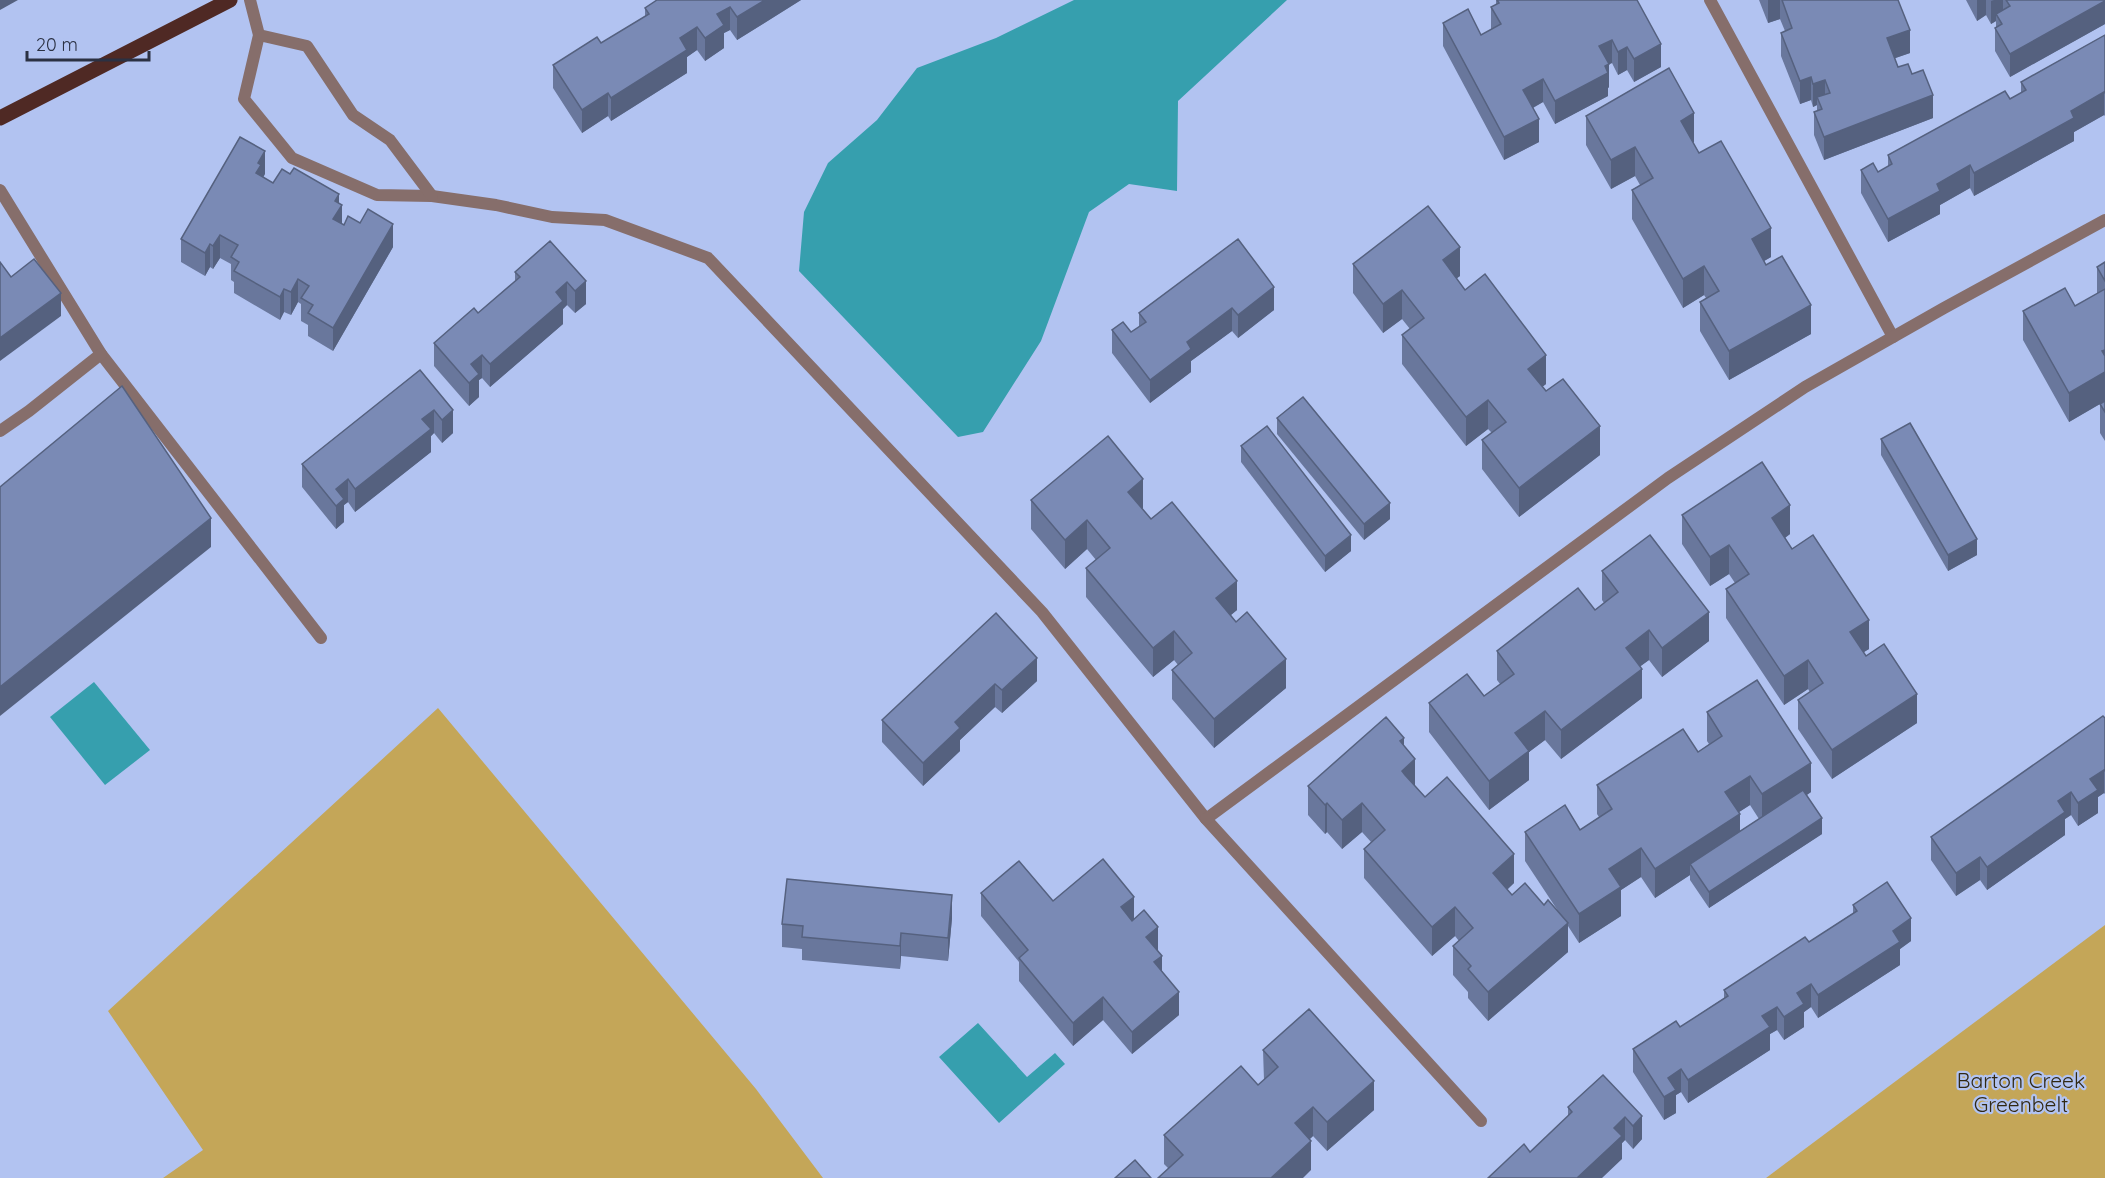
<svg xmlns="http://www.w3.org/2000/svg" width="2105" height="1178" viewBox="0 0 2105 1178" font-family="Quicksand,sans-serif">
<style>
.green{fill:#c4a658}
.water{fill:#369fae}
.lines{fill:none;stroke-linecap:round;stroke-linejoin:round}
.service{stroke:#866e6b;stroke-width:12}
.primary{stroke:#4f2924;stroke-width:15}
.wall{fill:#69779c;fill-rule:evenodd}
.shaded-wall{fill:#55617f}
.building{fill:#7a8ab5;stroke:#55617f;stroke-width:1.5}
.labels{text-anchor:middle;stroke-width:4.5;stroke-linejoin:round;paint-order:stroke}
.park-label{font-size:21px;fill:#312812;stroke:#b2c3f1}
</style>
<rect width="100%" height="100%" fill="#b2c3f1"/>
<!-- green -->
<g class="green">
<polygon points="438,708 756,1089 823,1178 163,1178 203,1150 108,1011"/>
<polygon points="2105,925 2105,1178 1766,1178"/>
</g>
<!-- water -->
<g class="water">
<polygon points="1074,0 1287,0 1178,101 1177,191 1129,184 1089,212 1041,341 983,432 958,437 799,271 804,212 828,163 877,120 917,68 996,38"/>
<polygon points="94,682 150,750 105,785 50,717"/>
<polygon points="978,1023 1027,1077 1055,1053 1065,1064 999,1123 939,1057"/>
</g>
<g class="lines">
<!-- service -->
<g class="service">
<polyline points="250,0 259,35 244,99 292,158 377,195 432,196 496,205 552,217 605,220 708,258 1042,612 1206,819 1481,1121"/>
<polyline points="1710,0 1893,337"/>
<polyline points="259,35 307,46 353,115 390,140 432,196"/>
<polyline points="0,190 101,354 321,638"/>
<polyline points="0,431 29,411 101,354"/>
<polyline points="1206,819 1668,478 1805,387 1944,308 2105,220"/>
</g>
<!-- primary -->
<polyline class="primary" points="0,118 230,0"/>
</g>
<!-- wall -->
<g class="wall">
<polygon points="657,0 801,0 737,40 730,30 724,33 724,48 705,61 697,50 687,57 687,73 611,121 608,116 582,133 553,88 553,65 601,43 645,16 645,8"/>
<polygon points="1496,0 1637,0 1661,67 1634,82 1627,70 1618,75 1612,63 1609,64 1609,87 1608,88 1608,96 1555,124 1543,102 1533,108 1539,142 1504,160 1443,46 1443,23 1481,35 1491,29 1491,7 1496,5"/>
<polygon points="1759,0 1898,0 1910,53 1895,58 1898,67 1912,74 1933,118 1824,160 1814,135 1814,112 1817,111 1817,105 1813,107 1811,100 1800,104 1781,56 1781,33 1785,31 1780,19 1768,23"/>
<polygon points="1966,0 2105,0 2105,24 2010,77 1995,51 1995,28 1996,27 1996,21 1991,24 1986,15 1977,21"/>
<polygon points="2105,35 2105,116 2104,115 2074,132 2074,141 1974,196 1970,188 1940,205 1940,214 1888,242 1861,193 1861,170 1878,172 1888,167 1888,155 2021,93 2021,82"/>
<polygon points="1586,116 1694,142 1693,142 1699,153 1771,257 1764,261 1811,334 1729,380 1700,331 1700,302 1706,298 1704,295 1683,308 1632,219 1632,190 1640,185 1635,176 1611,189 1586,145"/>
<polygon points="265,174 263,177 273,183 339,203 342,224 393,247 333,351 308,336 308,325 301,321 301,304 298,302 291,315 284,312 280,320 234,293 234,282 231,280 231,264 220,258 213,269 210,267 205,276 181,262 181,239"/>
<polygon points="1238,239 1274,310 1238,338 1232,331 1191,361 1191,372 1150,403 1112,353 1112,330 1131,332 1139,327 1139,313"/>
<polygon points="550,241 586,304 575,313 567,305 563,309 563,324 490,387 482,378 479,380 479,397 469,406 434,366 434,343 478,313 515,281 515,272"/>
<polygon points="2105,262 2105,441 2100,433 2100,404 2069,422 2023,340 2023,311 2075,306 2097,294 2097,267"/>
<polygon points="1353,264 1460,276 1456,278 1465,290 1546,384 1542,387 1600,455 1519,517 1482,469 1482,440 1492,433 1488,429 1466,446 1402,364 1402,335 1410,329 1402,319 1383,333 1353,293"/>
<polygon points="420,370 453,433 442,443 434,433 431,436 431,452 355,512 348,502 344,505 344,522 336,529 302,487 302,464"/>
<polygon points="1277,418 1390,519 1364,540 1277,434"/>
<polygon points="1881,439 1977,555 1948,571 1881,455"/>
<polygon points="1241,446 1351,551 1325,572 1241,462"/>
<polygon points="1031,500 1143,508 1142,509 1151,519 1237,610 1231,615 1286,688 1214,748 1172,699 1172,670 1178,665 1174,660 1153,677 1086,597 1086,568 1096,560 1087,549 1065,569 1031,529"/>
<polygon points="1682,515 1790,534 1785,538 1792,549 1869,649 1863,652 1917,723 1832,779 1798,729 1798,700 1810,692 1808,689 1784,705 1726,618 1726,589 1735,583 1729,574 1710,586 1682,544"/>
<polygon points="1602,571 1709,641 1662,677 1649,660 1640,666 1642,698 1561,759 1545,740 1529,752 1529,780 1489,810 1429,732 1429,703 1484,696 1500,684 1497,680 1497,651 1595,610 1604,603 1602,600"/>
<polygon points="996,613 1037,681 1002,713 995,707 960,740 960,751 923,786 882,742 882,720"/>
<path d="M1707 712 1811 792 1807 795 1822 834 1709 908 1690 880V875L1655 898 1641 877 1621 890V916L1579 943 1568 926V952L1488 1021 1468 998V992L1453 975V946L1459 941 1455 936 1432 956 1364 878V849L1371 842 1362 832 1342 849 1327 832 1325 834 1308 815V786L1404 746 1415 786 1425 797 1514 883 1507 890 1512 895 1544 905 1560 914 1525 861V832L1580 830 1599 817 1597 814V785L1698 752 1709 744 1707 741ZM1750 805 1759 819 1740 831 1739 812Z"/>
<polygon points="2105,718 2105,794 2104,793 2098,797 2098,813 2078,826 2071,815 2065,819 2065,835 1987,890 1980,880 1956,896 1931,860 1931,837"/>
<polygon points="981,893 1053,901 1134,919 1158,950 1157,951 1162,971 1179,1015 1132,1054 1103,1020 1073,1046 1019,981 1019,962 981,916"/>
<polygon points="1853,905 1911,941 1900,949 1900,965 1818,1018 1811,1007 1804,1012 1804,1027 1784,1040 1777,1030 1770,1034 1770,1050 1688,1103 1681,1092 1676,1095 1676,1113 1664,1120 1633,1072 1633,1049 1680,1027 1724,998 1724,990 1809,942 1853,913"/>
<polygon points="952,918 948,961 901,956 900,969 802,960 802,949 782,947 782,924"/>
<polygon points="1263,1050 1374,1110 1327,1151 1313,1136 1310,1139 1311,1170 1168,1168 1164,1164 1164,1135 1258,1085 1264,1080"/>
<polygon points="1603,1075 1642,1139 1633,1149 1625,1140 1622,1143 1622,1159 1530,1152 1568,1116 1568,1107"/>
</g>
<!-- shaded-wall -->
<g class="shaded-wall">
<polygon points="0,0 18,0 0,10"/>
<polygon points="765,0 801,0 737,40 737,17"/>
<polygon points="1768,0 1780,0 1780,19 1768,23"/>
<polygon points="1977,0 1986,0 1986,15 1977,21"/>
<polygon points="1994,0 2003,0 2003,17 1996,14 1996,21 1991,24 1991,1"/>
<polygon points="2105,1 2105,24 2010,77 2010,54"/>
<polygon points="730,7 730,30 724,33 724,48 705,61 705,38 717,14"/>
<polygon points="697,27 697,50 687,57 687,73 611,121 611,98 680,38"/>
<polygon points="1910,30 1910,53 1887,61 1887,38"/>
<polygon points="1612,40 1612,63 1599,69 1599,46"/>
<polygon points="1661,44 1661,67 1634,82 1634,59"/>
<polygon points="1627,47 1627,70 1618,75 1618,52"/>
<polygon points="1609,64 1609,87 1608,88 1608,96 1555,124 1555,101 1605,66"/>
<polygon points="1811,77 1811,100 1800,104 1800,81"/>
<polygon points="1543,79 1543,102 1523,113 1523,90"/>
<polygon points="1825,80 1825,103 1817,97 1817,105 1813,107 1813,84"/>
<polygon points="2104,92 2104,115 2074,132 2074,141 1974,196 1974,173 2071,111"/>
<polygon points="608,93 608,116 582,133 582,110"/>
<polygon points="1933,95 1933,118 1824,160 1824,137"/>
<polygon points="1694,113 1694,142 1681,150 1681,121"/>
<polygon points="1539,119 1539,142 1504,160 1504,137"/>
<polygon points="1635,147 1635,176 1611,189 1611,160"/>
<polygon points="265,151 265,174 261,181 256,173 258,163"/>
<polygon points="1970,165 1970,188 1940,205 1940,214 1888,242 1888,219 1937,184"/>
<polygon points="339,194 339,209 342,205 342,228 333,219 335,201"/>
<polygon points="393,224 393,247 333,351 333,328"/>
<polygon points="1771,228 1771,257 1752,268 1752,239"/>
<polygon points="220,235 220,258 213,269 213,246"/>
<polygon points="210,244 210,267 205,276 205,253"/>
<polygon points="1460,247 1460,276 1443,289 1443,260"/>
<polygon points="1704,266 1704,295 1683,308 1683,279"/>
<polygon points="298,279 298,302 291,315 291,292"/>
<polygon points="586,281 586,304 575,313 575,291"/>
<polygon points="567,282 567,305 563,309 563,324 490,387 490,364 556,292"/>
<polygon points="1274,287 1274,310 1238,338 1238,315"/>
<polygon points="284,289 284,312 280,320 280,297"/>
<polygon points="1402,290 1402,319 1383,333 1383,304"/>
<polygon points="61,293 61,316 0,361 0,338"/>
<polygon points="1811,305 1811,334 1729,380 1729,351"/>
<polygon points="1232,308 1232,331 1191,361 1191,372 1150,403 1150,380 1187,342"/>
<polygon points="2105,350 2105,401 2069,422 2069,393 2102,351"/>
<polygon points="482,355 482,378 479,380 479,397 469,406 469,383 471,364"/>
<polygon points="1546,355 1546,384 1528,398 1528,369"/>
<polygon points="1488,400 1488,429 1466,446 1466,417"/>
<polygon points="434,410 434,433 431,436 431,452 355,512 355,489 422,419"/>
<polygon points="453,410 453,433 442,443 442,420"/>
<polygon points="1600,426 1600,455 1519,517 1519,488"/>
<polygon points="348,479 348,502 344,505 344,522 336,529 336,489"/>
<polygon points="1143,479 1143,508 1128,521 1128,492"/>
<polygon points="1390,503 1390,519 1364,540 1364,524"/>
<polygon points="1790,505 1790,534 1772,547 1772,518"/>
<polygon points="211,518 211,547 0,716 0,687"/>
<polygon points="1087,520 1087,549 1065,569 1065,540"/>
<polygon points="1351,535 1351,551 1325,572 1325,556"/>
<polygon points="1977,539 1977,555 1948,571 1948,555"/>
<polygon points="1729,545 1729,574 1710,586 1710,557"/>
<polygon points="1237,581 1237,610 1216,627 1216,598"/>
<polygon points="1709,612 1709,641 1662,677 1662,648"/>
<polygon points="1869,620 1869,649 1850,661 1850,632"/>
<polygon points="1649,630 1649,660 1626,677 1626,648"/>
<polygon points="1174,631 1174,660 1153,677 1153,648"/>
<polygon points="1037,658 1037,681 1002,713 1002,690"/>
<polygon points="1286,659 1286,688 1214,748 1214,719"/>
<polygon points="1808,660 1808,689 1784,705 1784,676"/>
<polygon points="1642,669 1642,698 1561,759 1561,730"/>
<polygon points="995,684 995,707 960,740 960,751 923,786 923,763 955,722"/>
<polygon points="1917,694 1917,723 1832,779 1832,750"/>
<polygon points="1545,711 1545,740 1529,752 1529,780 1489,810 1489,781 1515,733"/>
<polygon points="1404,738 1404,767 1400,741"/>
<polygon points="1415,759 1415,788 1402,771"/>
<polygon points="1811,763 1811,792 1762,823 1762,794"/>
<polygon points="2104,770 2104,793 2098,797 2098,813 2078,826 2078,803 2090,779"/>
<polygon points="1750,776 1750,805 1725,821 1725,792"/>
<polygon points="2071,792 2071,815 2065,819 2065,835 1987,890 1987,867 2058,801"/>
<polygon points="1327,803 1327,832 1325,834 1325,805"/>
<polygon points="1362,803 1362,832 1342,849 1342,820"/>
<polygon points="1740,814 1740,843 1690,864 1690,875 1655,898 1655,869"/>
<polygon points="1822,818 1822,834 1709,908 1709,892"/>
<polygon points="1641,848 1641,877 1621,890 1621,916 1579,943 1579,914 1609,869"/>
<polygon points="1514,854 1514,883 1493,902 1493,873"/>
<polygon points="1980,857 1980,880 1956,896 1956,873"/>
<polygon points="952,895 952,918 948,961 948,938"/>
<polygon points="1134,897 1134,920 1121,930 1121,907"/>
<polygon points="1455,907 1455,936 1432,956 1432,927"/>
<polygon points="1911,918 1911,941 1900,949 1900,965 1818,1018 1818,995 1893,931"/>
<polygon points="1568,923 1568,952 1488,1021 1488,992"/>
<polygon points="1158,927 1158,950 1146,960 1146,937"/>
<polygon points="901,933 901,956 900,969 900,946"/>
<polygon points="1162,956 1162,979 1154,962"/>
<polygon points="1811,984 1811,1007 1804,1012 1804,1027 1784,1040 1784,1017 1797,993"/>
<polygon points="1179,992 1179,1015 1132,1054 1132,1032"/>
<polygon points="1103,997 1103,1020 1073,1046 1073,1023"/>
<polygon points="1777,1007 1777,1030 1770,1034 1770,1050 1688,1103 1688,1080 1762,1016"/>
<polygon points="1681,1069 1681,1092 1676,1095 1676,1113 1664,1120 1664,1097 1668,1078"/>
<polygon points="1374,1081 1374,1110 1327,1151 1327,1122"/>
<polygon points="1313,1107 1313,1136 1295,1152 1295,1123"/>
<polygon points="1642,1116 1642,1139 1633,1149 1633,1126"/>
<polygon points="1625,1117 1625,1140 1622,1143 1622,1159 1602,1178 1577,1178 1614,1128"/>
<polygon points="1311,1141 1311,1170 1303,1178 1271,1178"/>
</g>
<!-- building -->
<g class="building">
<polygon points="657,0 765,0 737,17 730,7 717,14 724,25 705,38 697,27 680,38 687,50 611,98 608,93 582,110 553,65 597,37 601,43 649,14 645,8"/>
<polygon points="1497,0 1637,0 1661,44 1634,59 1627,47 1618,52 1612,40 1599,46 1609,64 1605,66 1608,73 1555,101 1543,79 1523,90 1539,119 1504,137 1443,23 1468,9 1481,35 1501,24 1491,7 1499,3"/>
<polygon points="1782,0 1898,0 1910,30 1887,38 1898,67 1908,64 1912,74 1923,70 1933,95 1824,137 1814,112 1822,109 1817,97 1830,93 1825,80 1813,84 1811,77 1800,81 1781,33 1792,28"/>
<polygon points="2006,0 2105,0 2105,1 2010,54 1995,28 2002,24 1996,14 2010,6"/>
<polygon points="2105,35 2105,93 2104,92 2071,111 2074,118 1974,173 1970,165 1937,184 1940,191 1888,219 1861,170 1873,163 1878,172 1892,164 1888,155 2005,91 2010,99 2026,90 2021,82"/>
<polygon points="1669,68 1694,113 1681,121 1699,153 1721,141 1771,228 1752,239 1766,265 1782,256 1811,305 1729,351 1700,302 1719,291 1704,266 1683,279 1632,190 1653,178 1635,147 1611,160 1586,116"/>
<polygon points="240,137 265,151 258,163 261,165 256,173 273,183 282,169 290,174 294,168 339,194 335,201 342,205 333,219 344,225 348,216 360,223 368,209 393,224 333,328 308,313 313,305 301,298 309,286 298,279 291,292 284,289 280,297 234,271 239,262 231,257 238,245 220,235 213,246 210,244 205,253 181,239"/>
<polygon points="1428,206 1460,247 1443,260 1465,290 1485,274 1546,355 1528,369 1546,391 1563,379 1600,426 1519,488 1482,440 1506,422 1488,400 1466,417 1402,335 1424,318 1402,290 1383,304 1353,264"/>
<polygon points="1238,239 1274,287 1238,315 1232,308 1187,342 1191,349 1150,380 1112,330 1123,322 1131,332 1146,322 1139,313"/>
<polygon points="550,241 586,281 575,291 567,282 556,292 563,301 490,364 482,355 471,364 479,374 469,383 434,343 474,308 478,313 520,277 515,272"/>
<polygon points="34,259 61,293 0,338 0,262 11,277"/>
<polygon points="2105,262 2105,281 2097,267"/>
<polygon points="2065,288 2075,306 2105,289 2105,350 2102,351 2105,356 2105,372 2069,393 2023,311"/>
<polygon points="420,370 453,410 442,420 434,410 422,419 431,429 355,489 348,479 336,489 344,499 336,506 302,464"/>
<polygon points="122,386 211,518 0,687 0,487"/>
<polygon points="1303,397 1390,503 1364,524 1277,418"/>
<polygon points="2105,401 2105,412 2100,404"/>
<polygon points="1910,423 1977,539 1948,555 1881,439"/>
<polygon points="1267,426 1351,535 1325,556 1241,446"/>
<polygon points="1108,436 1143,479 1128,492 1151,519 1172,502 1237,581 1216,598 1236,622 1247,612 1286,659 1214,719 1172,670 1192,653 1174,631 1153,648 1086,568 1110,548 1087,520 1065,540 1031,500"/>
<polygon points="1762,462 1790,505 1772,518 1792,549 1813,535 1869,620 1850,632 1866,656 1884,644 1917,694 1832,750 1798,700 1823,683 1808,660 1784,676 1726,589 1749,574 1729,545 1710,557 1682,515"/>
<polygon points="1650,535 1709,612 1662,648 1649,630 1626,648 1642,669 1561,730 1545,711 1515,733 1529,751 1489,781 1429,703 1467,674 1484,696 1514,674 1497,651 1578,588 1595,610 1618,592 1602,571"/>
<polygon points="996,613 1037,658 1002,690 995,684 955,722 960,728 923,763 882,720"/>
<polygon points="1757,680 1811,763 1762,794 1750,776 1725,792 1740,814 1655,869 1641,848 1609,869 1621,887 1579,914 1525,832 1565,805 1580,830 1612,809 1597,785 1683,729 1698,752 1722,736 1707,712"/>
<polygon points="2103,716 2105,718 2105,771 2104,770 2090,779 2098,790 2078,803 2071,792 2058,801 2065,812 1987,867 1980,857 1956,873 1931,837"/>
<polygon points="1386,717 1404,738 1400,741 1415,759 1402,771 1405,775 1425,797 1447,777 1514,854 1493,873 1512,895 1525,883 1544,905 1548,900 1568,923 1488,992 1468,969 1471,966 1453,946 1473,928 1455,907 1432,927 1364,849 1385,830 1362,803 1342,820 1327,803 1325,805 1308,786"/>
<polygon points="1803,790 1822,818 1709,892 1690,864"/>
<polygon points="1103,859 1134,897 1121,907 1132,921 1144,910 1158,927 1146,937 1162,956 1154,962 1179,992 1132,1032 1103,997 1073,1023 1019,958 1028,950 981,893 1019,861 1053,901"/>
<polygon points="787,879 952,895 948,938 901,933 900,946 802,937 803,926 782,924"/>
<polygon points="1887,882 1911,918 1893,931 1900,942 1818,995 1811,984 1797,993 1804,1004 1784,1017 1777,1007 1762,1016 1770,1027 1688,1080 1681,1069 1668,1078 1676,1090 1664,1097 1633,1049 1676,1021 1680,1027 1728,996 1724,990 1805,937 1809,942 1857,911 1853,905"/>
<polygon points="1309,1009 1374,1081 1327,1122 1313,1107 1295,1123 1311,1141 1271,1178 1158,1178 1183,1155 1164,1135 1241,1066 1258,1085 1278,1067 1263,1050"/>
<polygon points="1603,1075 1642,1116 1633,1126 1625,1117 1614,1128 1622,1136 1577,1178 1488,1178 1524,1144 1530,1152 1572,1112 1568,1107"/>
<polygon points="1135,1160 1151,1178 1115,1178"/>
</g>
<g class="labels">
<!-- park labels -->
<g class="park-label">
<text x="2021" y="1088">Barton Creek<tspan x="2021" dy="24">Greenbelt</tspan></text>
</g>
</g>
<!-- scale -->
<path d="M27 51v9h122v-9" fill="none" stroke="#2b3143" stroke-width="3"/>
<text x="36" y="51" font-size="18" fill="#2b3143" stroke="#b2c3f1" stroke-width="4.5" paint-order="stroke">20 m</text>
</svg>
